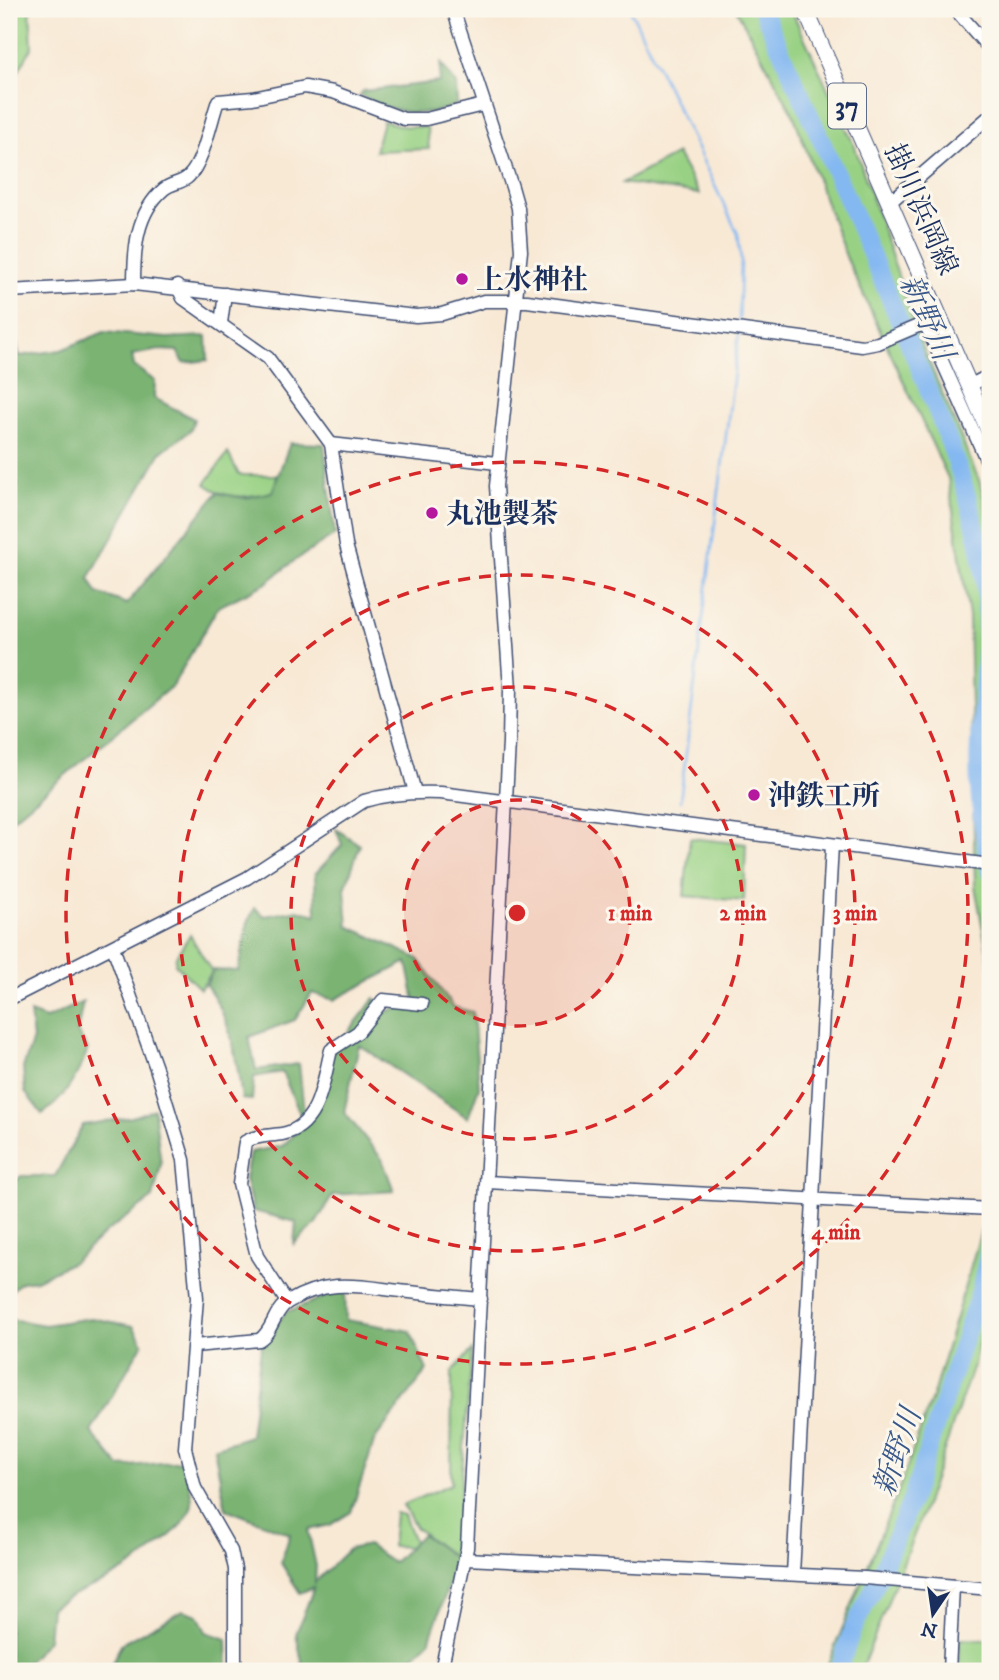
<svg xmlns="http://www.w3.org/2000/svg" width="999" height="1680" viewBox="0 0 999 1680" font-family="'IM FELL DW Pica','Noto Serif JP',serif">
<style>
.green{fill:#99d184;stroke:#5a8071;stroke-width:2}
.forest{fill:#7ab372;stroke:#4a7168;stroke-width:2}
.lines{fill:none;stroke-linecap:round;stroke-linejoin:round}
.stream{stroke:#84b8f1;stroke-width:2.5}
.river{stroke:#84b8f1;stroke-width:18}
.minor-casing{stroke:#3c4b70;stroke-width:15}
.major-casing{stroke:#3c4b70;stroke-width:18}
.minor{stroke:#fff;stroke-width:12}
.major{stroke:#fff;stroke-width:16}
.ring{fill:none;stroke:#d62828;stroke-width:3.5;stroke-dasharray:12 9}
.poi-dot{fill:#b5179e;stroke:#fbf7ec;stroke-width:2.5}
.labels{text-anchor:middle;stroke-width:6;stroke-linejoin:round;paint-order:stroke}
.shield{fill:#fbf7ec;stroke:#5e6b89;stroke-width:2}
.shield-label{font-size:26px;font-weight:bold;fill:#1b2f5e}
.street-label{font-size:28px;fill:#1b2f5e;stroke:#fbf7ec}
.poi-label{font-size:28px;font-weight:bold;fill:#1b2f5e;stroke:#fbf7ec;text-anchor:start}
.water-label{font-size:30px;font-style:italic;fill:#3a588a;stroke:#fbf7ec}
.centre{fill:#d62828;stroke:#fbf7ec;stroke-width:3.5}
.ring-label{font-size:21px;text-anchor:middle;font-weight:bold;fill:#d62828;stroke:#fbf7ec;stroke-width:6;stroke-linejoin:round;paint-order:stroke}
</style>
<rect width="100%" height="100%" fill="#fbf7ec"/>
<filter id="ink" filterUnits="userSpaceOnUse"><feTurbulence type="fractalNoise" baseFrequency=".0143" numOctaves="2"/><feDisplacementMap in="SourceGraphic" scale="14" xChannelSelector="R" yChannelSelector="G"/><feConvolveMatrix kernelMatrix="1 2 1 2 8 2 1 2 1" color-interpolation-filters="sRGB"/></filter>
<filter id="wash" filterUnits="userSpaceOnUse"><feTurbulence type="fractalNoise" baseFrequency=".00686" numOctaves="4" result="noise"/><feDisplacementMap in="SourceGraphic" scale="28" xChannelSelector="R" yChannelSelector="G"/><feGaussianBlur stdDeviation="1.57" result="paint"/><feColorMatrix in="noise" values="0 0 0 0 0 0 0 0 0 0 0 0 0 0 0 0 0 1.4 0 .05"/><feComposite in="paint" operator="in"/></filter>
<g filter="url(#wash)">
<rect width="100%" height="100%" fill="#f8e9d5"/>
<!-- green -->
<g class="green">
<polygon points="9,9 30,9 32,47 9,88"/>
<polygon points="736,9 791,9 855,147 920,341 979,480 990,523 990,968 975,886 969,616 948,478 847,259 793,114"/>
<polygon points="383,121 407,127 427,127 429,149 375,151"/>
<polygon points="677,154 699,194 622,183"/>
<path d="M228 453 239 475H278L272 492C247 498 226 500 205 484Z"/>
<polygon points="690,838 746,844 744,901 684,896"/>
<polygon points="190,935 212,972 200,989 175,964 176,956"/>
<polygon points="990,1161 990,1296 974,1363 923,1512 861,1671 825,1671 896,1497 933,1395 982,1228"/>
<polygon points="472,1350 455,1558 416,1528 403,1505 451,1484 452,1372"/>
<polygon points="395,1513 404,1515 416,1547 392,1546"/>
<polygon points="960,1639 990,1640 990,1668 959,1667"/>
</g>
<!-- forest -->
<g class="forest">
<path d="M441 63 456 84 457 104C425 121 391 112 360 95L363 91 439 82Z"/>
<polygon points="9,319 20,356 61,350 104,332 167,338 207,336 208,360 184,363 177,351 160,350 132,355 134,366 155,381 154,398 194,419 191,430 161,452 89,578 97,593 127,604 217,493 245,498 272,492 290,443 324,444 335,535 294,561 265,584 218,607 173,685 9,822 9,520 18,484 9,479"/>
<path d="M336 829 360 845 345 889 348 926 417 958 454 1007 473 1012 479 1087 468 1118 359 1045 344 1112 382 1159 394 1191 333 1195 316 1223 294 1244 296 1222 253 1211 245 1179 250 1152 282 1146 307 1123 325 1062 375 998 386 1012 415 1001 407 962 334 1000 312 993 295 1020 249 1037 256 1070 299 1064 304 1112 300 1114 282 1072 254 1077 252 1100 242 1099C236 1057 232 1020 206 985L213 970 238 971 248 921 255 908 265 916 298 910 316 915 315 874 342 845Z"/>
<path d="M83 1002 77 1032 88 1049C79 1073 65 1100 42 1114L25 1092 23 1068 33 1039 30 1013 46 1019Z"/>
<polygon points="154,1109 161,1164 153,1198 106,1232 73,1262 36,1280 21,1282 9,1293 9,1188 21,1176 55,1176 83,1125 132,1117"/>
<polygon points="345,1289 346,1320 410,1331 427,1370 375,1439 351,1512 330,1525 308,1530 316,1566 315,1582 349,1549 368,1545 393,1563 422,1534 455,1558 454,1570 429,1642 398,1671 304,1671 296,1634 314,1587 300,1593 281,1563 290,1534 226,1509 214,1448 250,1436 261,1347 286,1312"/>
<path d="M91 1318 133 1326 143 1343 91 1432 120 1467 182 1461C185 1473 193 1491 192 1504 190 1527 134 1565 114 1576 93 1588 70 1593 51 1608L48 1640 19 1671H9V1321L10 1319 45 1325Z"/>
<polygon points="183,1610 198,1615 206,1632 227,1639 228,1671 109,1671 121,1644"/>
</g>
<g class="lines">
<!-- stream -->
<g class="stream">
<polyline points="630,9 738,234 741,260 739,325"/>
<polyline points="680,801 739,332"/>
</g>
<!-- river -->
<g class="river">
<path d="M762 9C809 112 855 215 899 320 931 396 966 472 981 554 993 619 983 680 979 745 976 786 983 830 990 871"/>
<polyline points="838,1671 852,1631 877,1582 911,1501 981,1288 990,1246"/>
</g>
</g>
</g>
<g filter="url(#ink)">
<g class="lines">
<!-- minor casing -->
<g class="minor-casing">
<g id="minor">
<polyline points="955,9 990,49"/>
<polyline points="889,203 990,116"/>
<path d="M134 284C134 249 136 213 164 189 171 183 182 183 188 177 203 164 211 120 218 101L253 98 305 87 333 92 404 119H426L483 105"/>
<polyline points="177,286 183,298 268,358 331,444 346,545 415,792"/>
<polyline points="9,291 134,284 416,316 442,314 484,301 527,301 862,346 878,343 925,323 990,468"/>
<polyline points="221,323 225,294"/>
<polyline points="969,386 990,375"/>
<polyline points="331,444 497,463"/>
<polyline points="113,947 156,1068 184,1160 197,1298 185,1448 195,1488 231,1551 235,1569 235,1671"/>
<path d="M9 999 247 878 364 801C390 793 414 792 441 793L990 865"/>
<polyline points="487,1182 990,1209"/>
<path d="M287 1302 257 1256 239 1184 245 1142C255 1135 270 1136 282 1134 320 1127 323 1081 331 1050L358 1032 383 1000 422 1004"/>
<path d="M194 1346 259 1340C273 1332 273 1311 288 1302 331 1276 365 1288 410 1292 433 1295 457 1297 481 1299"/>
<polyline points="466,1559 865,1578 990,1589"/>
<polyline points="793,1574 832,845"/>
<polyline points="441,1671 467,1548 509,742 510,689 496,486 521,251 518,208 512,187 453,9"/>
<polyline points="949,1671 953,1586"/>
</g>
</g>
<!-- major casing -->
<g class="major-casing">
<polyline id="major" points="805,9 990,433"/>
</g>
<!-- minor -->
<use href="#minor" class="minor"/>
<!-- major -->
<use href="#major" class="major"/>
</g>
</g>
<!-- distance rings -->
<circle cx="517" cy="913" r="113" fill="#d62828" fill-opacity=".12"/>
<g class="ring">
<circle cx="517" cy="913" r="113"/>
<circle cx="517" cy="913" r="226"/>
<circle cx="517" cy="913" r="338"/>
<circle cx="517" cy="913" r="451"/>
</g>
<!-- markers -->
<g class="poi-dot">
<circle cx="462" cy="279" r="7"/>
<circle cx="432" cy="513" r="7"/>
<circle cx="754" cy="795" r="7"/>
</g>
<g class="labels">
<!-- shield labels -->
<rect class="shield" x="828" y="83.5" width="38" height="45" rx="5"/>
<g class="shield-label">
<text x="847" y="115">37</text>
</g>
<!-- street labels -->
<g class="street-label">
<text transform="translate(922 209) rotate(66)" y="10">掛川浜岡線</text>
</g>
<!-- poi labels -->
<g class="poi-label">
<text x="476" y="289">上水神社</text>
<text x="446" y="523">丸池製茶</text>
<text x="768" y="805">沖鉄工所</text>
</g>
<!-- water labels -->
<g class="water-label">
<text transform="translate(927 317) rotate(66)" y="10">新野川</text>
<text transform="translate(897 1452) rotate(-71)" y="10">新野川</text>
</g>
</g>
<circle cx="517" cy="913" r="10" class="centre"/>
<g class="ring-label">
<text x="630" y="920">1 min</text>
<text x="743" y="920">2 min</text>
<text x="855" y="920">3 min</text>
<text x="836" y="1239">4 min</text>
</g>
<!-- margin -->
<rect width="999" height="1680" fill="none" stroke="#fbf7ec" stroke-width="35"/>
<!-- north arrow -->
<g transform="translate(933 1614) rotate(193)" stroke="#fbf7ec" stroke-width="5" paint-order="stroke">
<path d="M0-5L12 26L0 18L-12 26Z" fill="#1b2f5e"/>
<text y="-10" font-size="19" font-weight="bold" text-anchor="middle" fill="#1b2f5e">N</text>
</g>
</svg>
